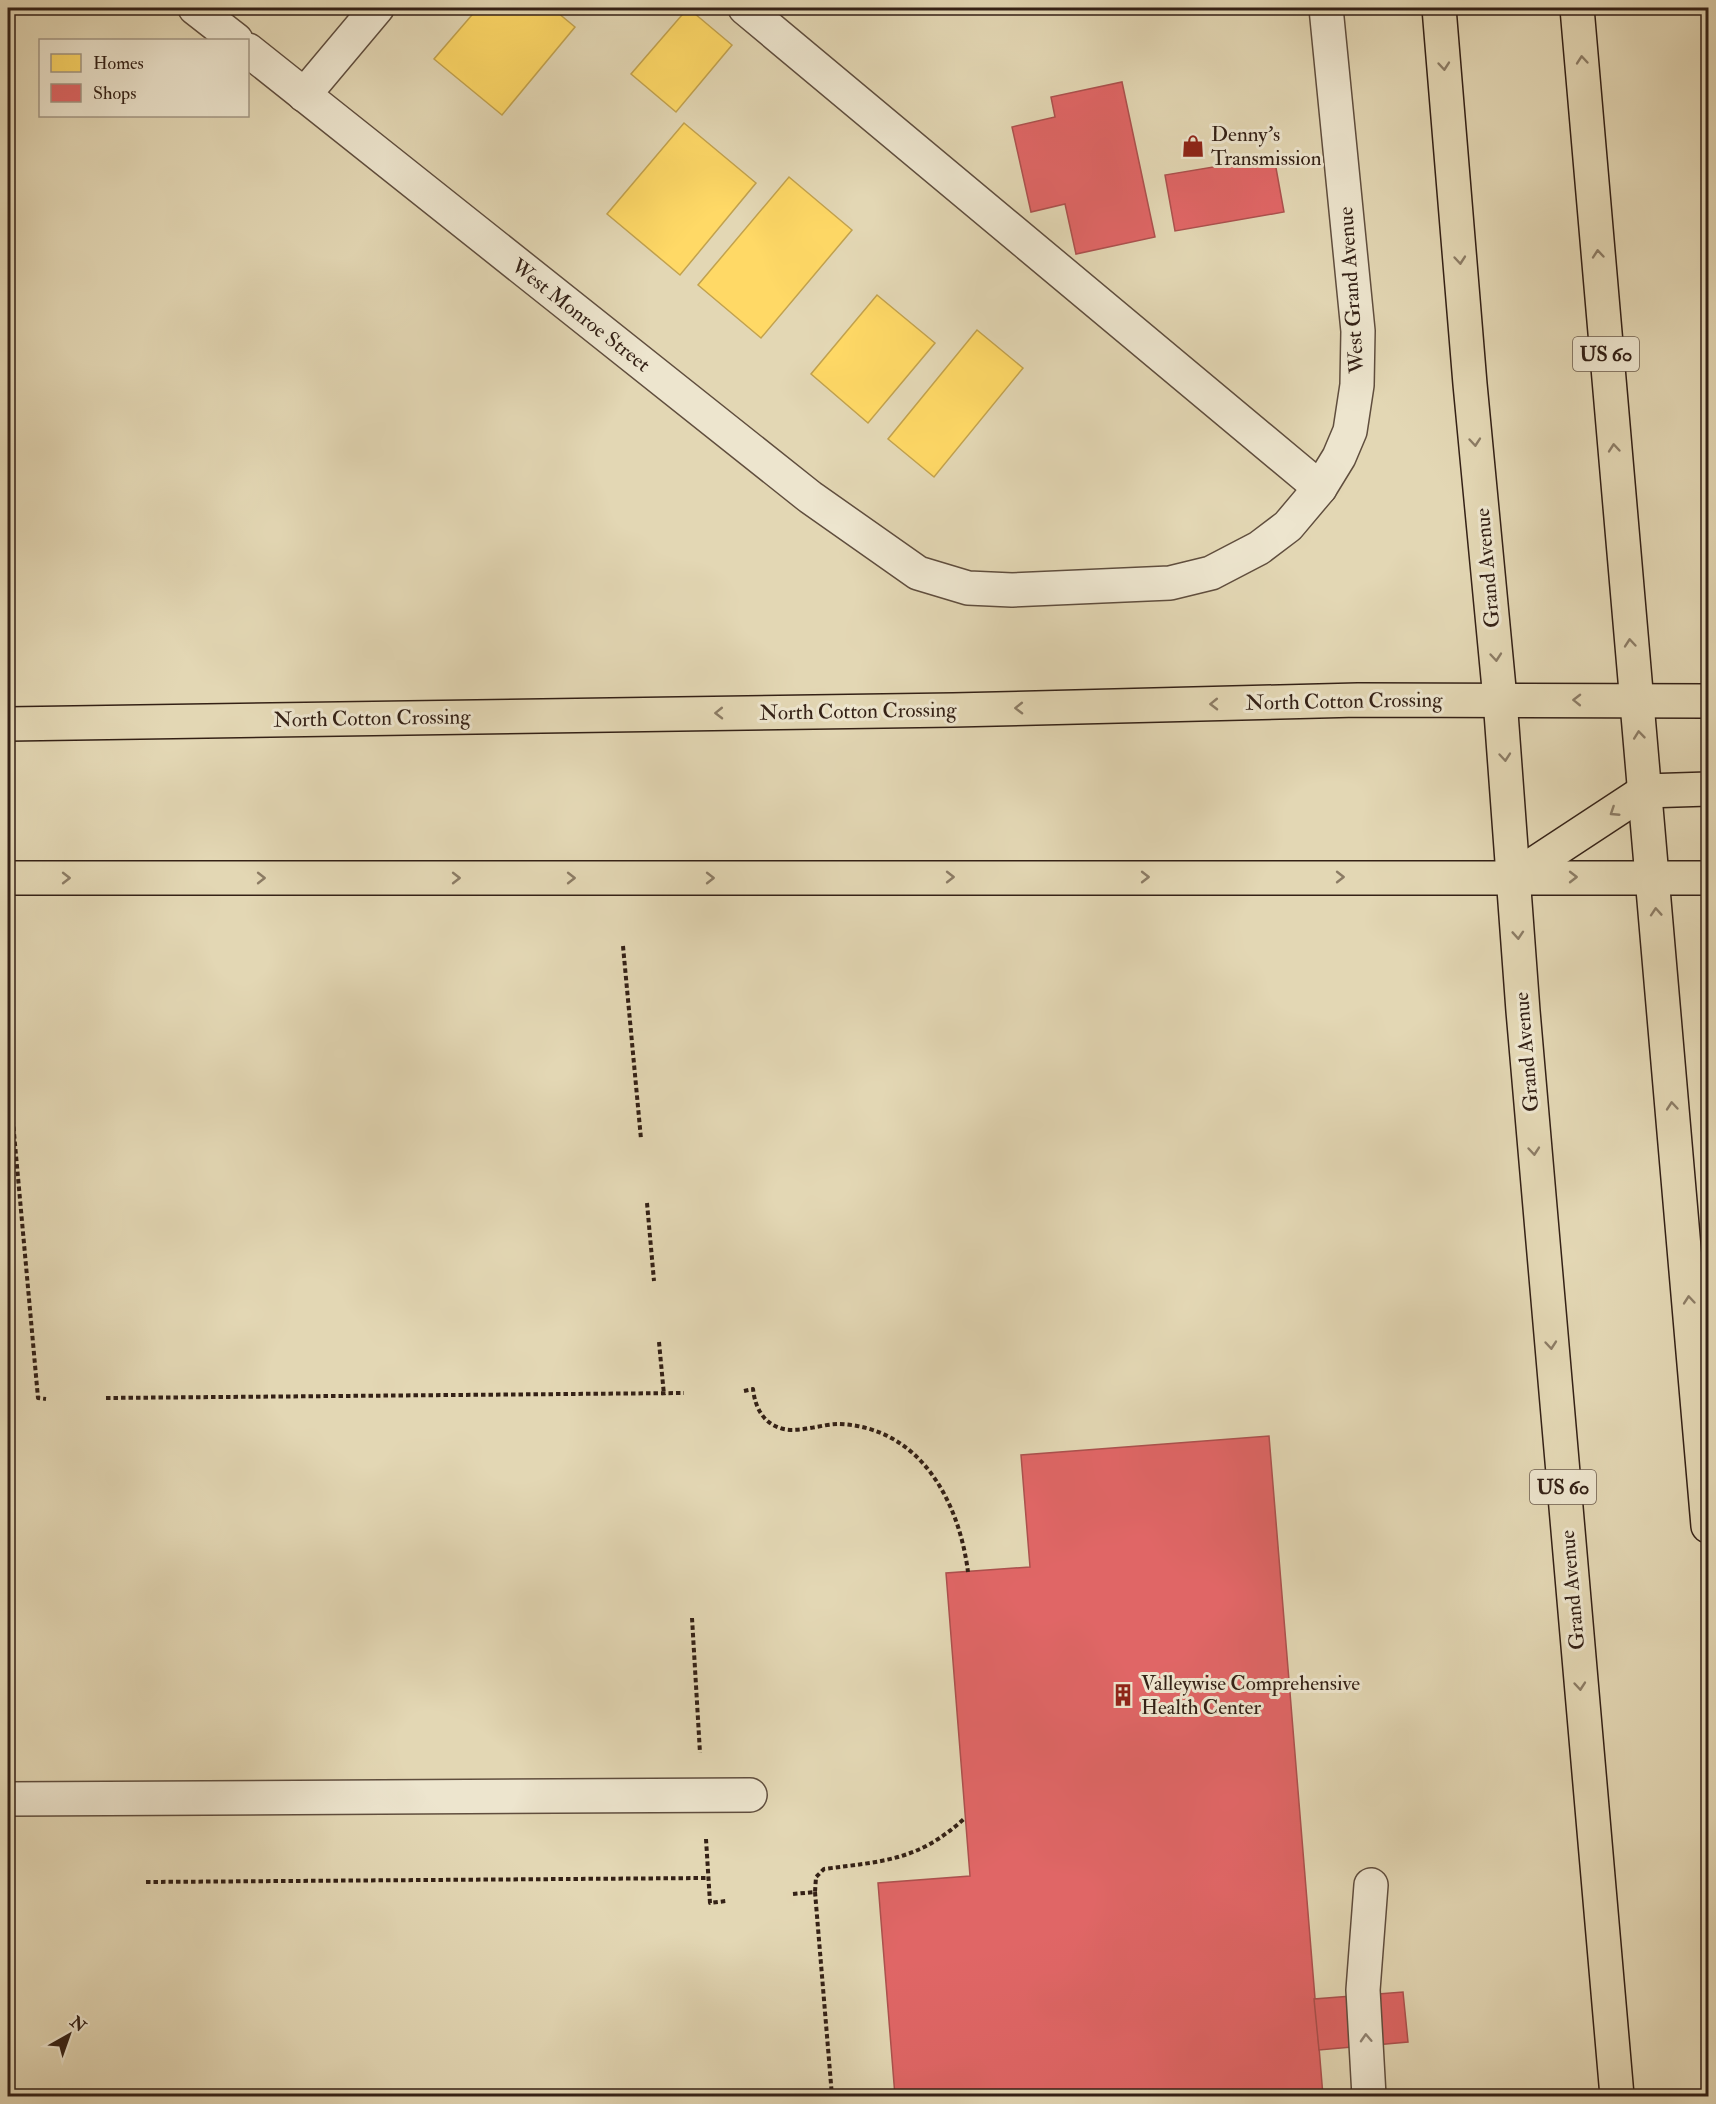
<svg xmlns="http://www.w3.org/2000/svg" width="1716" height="2104" viewBox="0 0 1716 2104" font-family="'IM FELL Double Pica',serif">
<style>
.homes{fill:#ffd966;stroke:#c2a24e;stroke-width:1.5}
.shops{fill:#e06666;stroke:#ac514e;stroke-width:1.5}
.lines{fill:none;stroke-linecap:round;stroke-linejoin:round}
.minor-casing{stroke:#604e3e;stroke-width:36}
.major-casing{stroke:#342116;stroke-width:36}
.highway-casing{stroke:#342116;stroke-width:36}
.path{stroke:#342116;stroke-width:4;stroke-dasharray:4.5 3;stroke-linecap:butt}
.minor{stroke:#ede5ce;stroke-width:33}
.major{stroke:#e3d7b4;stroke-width:33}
.highway{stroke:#e3d7b4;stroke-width:33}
.oneway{stroke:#8c7c65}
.oneway2{stroke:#908372}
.labels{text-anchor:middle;stroke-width:6;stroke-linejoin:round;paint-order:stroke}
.shield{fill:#ede5ce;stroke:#6c5c4d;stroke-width:1.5}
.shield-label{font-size:20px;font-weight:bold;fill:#342116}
.poi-label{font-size:21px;fill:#342116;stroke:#ede5ce;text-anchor:start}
.street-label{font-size:21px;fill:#342116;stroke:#ede5ce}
</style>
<rect width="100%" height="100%" fill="#e3d7b4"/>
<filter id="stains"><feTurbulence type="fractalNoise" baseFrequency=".00333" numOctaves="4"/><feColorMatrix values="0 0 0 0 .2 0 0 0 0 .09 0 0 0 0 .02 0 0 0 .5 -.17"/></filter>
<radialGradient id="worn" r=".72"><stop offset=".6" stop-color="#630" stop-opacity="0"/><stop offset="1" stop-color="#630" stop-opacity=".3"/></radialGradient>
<!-- homes -->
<g class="homes">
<polygon points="478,8 552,8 575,27 502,115 434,59"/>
<polygon points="688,8 732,45 676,112 631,74"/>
<polygon points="684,123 756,183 680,275 607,214"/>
<polygon points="789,177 852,230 761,338 698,285"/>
<polygon points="877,295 935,343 868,423 811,374"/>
<polygon points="977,330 1023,368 934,477 888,439"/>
</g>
<!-- shops -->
<g class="shops">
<polygon points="1122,82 1155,237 1076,254 1065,204 1031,212 1012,127 1055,117 1051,97"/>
<polygon points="1274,157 1284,212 1175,231 1165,175"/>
<polygon points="1269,1436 1323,2096 895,2096 878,1883 970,1876 946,1573 1030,1567 1021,1455"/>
<polygon points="1403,1992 1408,2042 1319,2050 1314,1999"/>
</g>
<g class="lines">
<!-- minor casing -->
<g class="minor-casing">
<g id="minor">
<polyline points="195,8 236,40"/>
<polyline points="745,8 1320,488"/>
<polyline points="248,50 810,497 918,573 968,588 1012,590 1170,583 1211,573 1259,548 1288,526 1320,488 1339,457 1350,431 1357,385 1358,331 1326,8"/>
<polyline points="304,95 377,8"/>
<polyline points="8,1799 750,1795"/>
<polyline points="1369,2096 1363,1990 1371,1885"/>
</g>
</g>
<!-- major casing -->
<g class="major-casing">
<g id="major">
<polyline points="8,724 953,710 1358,700 1708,701"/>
<polyline points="1514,877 1645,791 1708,789"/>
<polyline points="8,878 1708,878"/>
</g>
</g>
<!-- highway casing -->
<g class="highway-casing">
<g id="highway">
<polyline points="1439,8 1470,384 1500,699 1523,1011 1617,2096"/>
<polyline points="1577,8 1708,1526"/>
</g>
</g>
<!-- path -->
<g class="path">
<polyline points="623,946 641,1139"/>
<polyline points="8,1067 38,1398 46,1399"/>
<polyline points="647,1203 654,1281"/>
<polyline points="659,1342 664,1395"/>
<path d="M744 1391 753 1389C755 1406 762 1422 780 1428 797 1434 821 1424 839 1424 920 1427 959 1501 968 1572"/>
<polyline points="106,1398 684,1393"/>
<polyline points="692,1618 700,1753"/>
<polyline points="706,1839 710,1903 726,1901"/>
<polyline points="146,1882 708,1878"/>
<polyline points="815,1892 832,2096"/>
<path d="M793 1894 815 1892 816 1877 824 1869C884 1861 918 1861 965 1818"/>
</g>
<!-- minor -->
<use href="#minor" class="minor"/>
<!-- major -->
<use href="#major" class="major"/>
<!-- highway -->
<use href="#highway" class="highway"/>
</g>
<!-- one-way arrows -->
<defs><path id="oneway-chevron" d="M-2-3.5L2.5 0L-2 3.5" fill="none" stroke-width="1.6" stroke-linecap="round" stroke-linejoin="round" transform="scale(1.5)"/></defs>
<g class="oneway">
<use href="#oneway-chevron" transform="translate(1582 60) rotate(-95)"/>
<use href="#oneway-chevron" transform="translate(1444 66) rotate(85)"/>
<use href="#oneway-chevron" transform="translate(1598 254) rotate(-95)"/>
<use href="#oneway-chevron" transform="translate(1460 260) rotate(85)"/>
<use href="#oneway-chevron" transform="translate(1475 442) rotate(85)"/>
<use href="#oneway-chevron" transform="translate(1614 448) rotate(-95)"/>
<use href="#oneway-chevron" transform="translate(1630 643) rotate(-95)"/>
<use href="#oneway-chevron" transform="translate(1496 657) rotate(85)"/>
<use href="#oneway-chevron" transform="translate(1577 700) rotate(-179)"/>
<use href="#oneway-chevron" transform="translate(1214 704) rotate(179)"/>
<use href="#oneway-chevron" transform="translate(1019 708) rotate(179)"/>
<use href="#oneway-chevron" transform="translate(719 713) rotate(179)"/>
<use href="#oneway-chevron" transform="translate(1639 735) rotate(-96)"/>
<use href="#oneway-chevron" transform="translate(1505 757) rotate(85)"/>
<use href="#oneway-chevron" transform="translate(1614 812) rotate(147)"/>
<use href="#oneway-chevron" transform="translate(950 877)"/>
<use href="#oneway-chevron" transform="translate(1145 877)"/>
<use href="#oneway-chevron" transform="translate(1340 877)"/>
<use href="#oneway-chevron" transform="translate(1573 877)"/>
<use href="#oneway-chevron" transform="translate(66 878)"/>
<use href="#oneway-chevron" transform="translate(261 878)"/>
<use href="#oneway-chevron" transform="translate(456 878)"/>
<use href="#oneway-chevron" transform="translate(571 878)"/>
<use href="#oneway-chevron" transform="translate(710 878)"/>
<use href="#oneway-chevron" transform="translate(1656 912) rotate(-94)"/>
<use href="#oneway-chevron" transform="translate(1518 935) rotate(86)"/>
<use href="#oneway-chevron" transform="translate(1672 1106) rotate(-95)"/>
<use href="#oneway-chevron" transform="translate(1534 1151) rotate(85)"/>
<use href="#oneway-chevron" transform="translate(1689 1300) rotate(-95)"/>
<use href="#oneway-chevron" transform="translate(1551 1345) rotate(85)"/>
<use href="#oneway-chevron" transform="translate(1580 1686) rotate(85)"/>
</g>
<use class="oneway2" href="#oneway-chevron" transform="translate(1366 2038) rotate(-93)"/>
<!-- icons -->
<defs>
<g id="shop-bare" transform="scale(1.8)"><path d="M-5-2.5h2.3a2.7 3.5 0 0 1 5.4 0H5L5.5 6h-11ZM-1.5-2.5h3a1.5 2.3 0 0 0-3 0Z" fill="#8f2418" stroke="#ede5ce" stroke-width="2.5" paint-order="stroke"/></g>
<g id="building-bare" transform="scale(1.8)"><path d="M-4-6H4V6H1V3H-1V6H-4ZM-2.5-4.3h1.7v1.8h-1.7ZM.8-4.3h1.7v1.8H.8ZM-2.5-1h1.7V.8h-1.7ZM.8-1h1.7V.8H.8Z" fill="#8f2418" stroke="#ede5ce" stroke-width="2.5" paint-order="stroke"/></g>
</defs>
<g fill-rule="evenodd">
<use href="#shop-bare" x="1193" y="146"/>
<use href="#building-bare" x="1123" y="1695"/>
</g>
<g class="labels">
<!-- shield labels -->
<g class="shield">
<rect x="1573" y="337" width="66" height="34" rx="4.5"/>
<rect x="1530" y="1470" width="66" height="34" rx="4.5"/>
</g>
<g class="shield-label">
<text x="1606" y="361">US 60</text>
<text x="1563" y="1494">US 60</text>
</g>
<!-- poi labels -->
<g class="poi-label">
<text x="1211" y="141">Denny's<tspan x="1211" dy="24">Transmission</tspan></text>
<text x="1141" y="1690">Valleywise Comprehensive<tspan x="1141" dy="24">Health Center</tspan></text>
</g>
<!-- street labels -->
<g class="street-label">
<text transform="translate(1351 290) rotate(-94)" y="7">West Grand Avenue</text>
<text transform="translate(581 315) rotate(38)" y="7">West Monroe Street</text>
<text transform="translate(1487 568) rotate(-95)" y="7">Grand Avenue</text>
<text transform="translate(1344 701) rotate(-1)" y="7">North Cotton Crossing</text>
<text transform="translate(858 711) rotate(-1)" y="7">North Cotton Crossing</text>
<text transform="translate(372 718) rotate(-1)" y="7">North Cotton Crossing</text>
<text transform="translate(1526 1052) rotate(-95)" y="7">Grand Avenue</text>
<text transform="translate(1572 1590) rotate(-95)" y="7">Grand Avenue</text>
</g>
</g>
<!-- margin -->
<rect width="1716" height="2104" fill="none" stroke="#e3d7b4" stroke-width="30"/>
<rect x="9" y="9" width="1698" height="2086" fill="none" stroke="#342116" stroke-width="3"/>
<rect x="15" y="15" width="1686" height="2074" fill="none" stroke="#342116" stroke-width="1.5"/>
<!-- legend -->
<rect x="39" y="39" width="210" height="78" fill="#ede5ce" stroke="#a39784" stroke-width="1.5"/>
<rect x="51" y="54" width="30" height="18" fill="#ffd966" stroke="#a39784" stroke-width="1.5"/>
<text x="93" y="69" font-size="18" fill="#342116">Homes</text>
<rect x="51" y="84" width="30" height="18" fill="#e06666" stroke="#a39784" stroke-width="1.5"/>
<text x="93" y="99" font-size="18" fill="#342116">Shops</text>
<!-- north arrow -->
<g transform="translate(69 2035) rotate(40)" stroke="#ede5ce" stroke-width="4.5" paint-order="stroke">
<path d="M0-4.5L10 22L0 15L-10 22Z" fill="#342116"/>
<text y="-9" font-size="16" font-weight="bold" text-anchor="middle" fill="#342116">N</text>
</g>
<rect width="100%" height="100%" filter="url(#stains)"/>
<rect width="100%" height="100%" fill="url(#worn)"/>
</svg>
